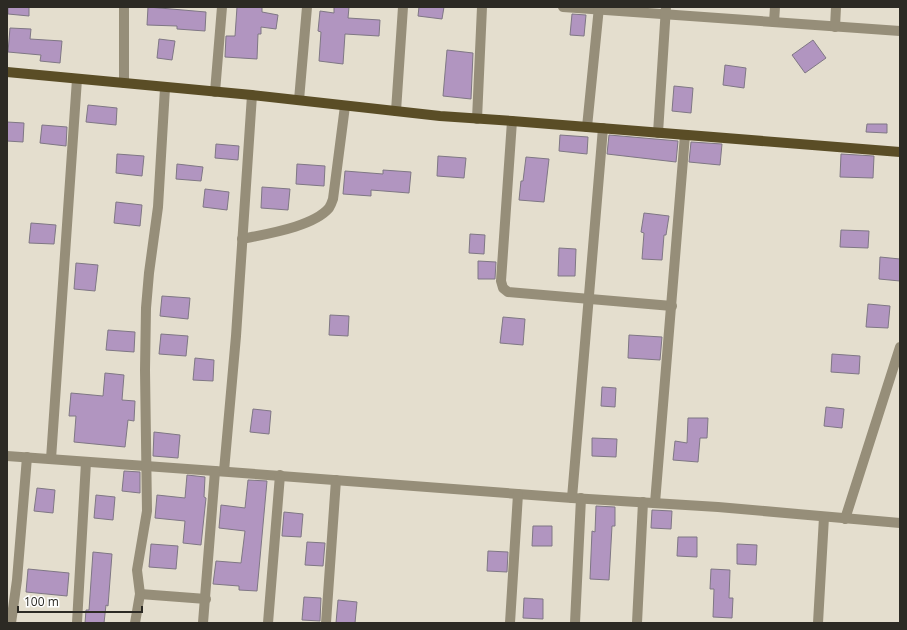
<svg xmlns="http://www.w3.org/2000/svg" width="907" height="630" viewBox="0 0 907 630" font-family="'Open Sans',sans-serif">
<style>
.building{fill:#b195c0;stroke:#7f7784}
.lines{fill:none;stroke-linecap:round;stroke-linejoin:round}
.minor{stroke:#968e79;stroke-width:10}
.major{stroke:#5a4d26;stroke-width:10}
</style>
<rect width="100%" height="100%" fill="#e4dece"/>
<!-- building -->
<g class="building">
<polygon points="8,7 29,7 29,16 8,14"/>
<polygon points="148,7 206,12 205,31 177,29 177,26 147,25"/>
<polygon points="237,7 262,7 262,12 278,15 276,29 261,27 261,34 258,34 257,59 225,57 226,36 235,36"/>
<polygon points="334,7 349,7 348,18 380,20 379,36 345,34 343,64 319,61 321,32 318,31 320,11 334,13"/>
<polygon points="419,7 444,7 442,19 418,16"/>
<polygon points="572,14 586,15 584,36 570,35"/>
<polygon points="10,28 31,29 30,39 62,41 60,63 40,61 41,55 8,52"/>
<polygon points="159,39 175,41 172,60 157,58"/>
<polygon points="813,40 826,58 805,73 792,55"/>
<polygon points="447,50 473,53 471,99 443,96"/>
<polygon points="725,65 746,68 744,88 723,85"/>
<polygon points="674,86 693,88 691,113 672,111"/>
<polygon points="88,105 117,108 116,125 86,122"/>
<polygon points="7,122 24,123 23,142 7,141"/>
<polygon points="867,124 887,124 887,133 866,132"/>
<polygon points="42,125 67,127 66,146 40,143"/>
<polygon points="560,135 588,137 587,154 559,151"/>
<polygon points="609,135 678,141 676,162 607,154"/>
<polygon points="691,142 722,144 720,165 689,162"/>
<polygon points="216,144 239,146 238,160 215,158"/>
<polygon points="117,154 144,156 142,176 116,173"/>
<polygon points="841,154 874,156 873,178 840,177"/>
<polygon points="438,156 466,158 464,178 437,176"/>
<polygon points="526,157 549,159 544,202 519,200 521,181 523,181"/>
<polygon points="177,164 203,167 201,181 176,179"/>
<polygon points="297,164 325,166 324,186 296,184"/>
<polygon points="383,170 411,172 409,193 371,190 371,196 343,194 345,171 383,174"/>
<polygon points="262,187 290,189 288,210 261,208"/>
<polygon points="205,189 229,192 227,210 203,207"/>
<polygon points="116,202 142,205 140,226 114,223"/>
<polygon points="644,213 669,216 666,235 664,235 662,260 642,259 644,233 641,232"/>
<polygon points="31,223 56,225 54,244 29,243"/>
<polygon points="841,230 869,231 868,248 840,247"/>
<polygon points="470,234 485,235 484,254 469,253"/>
<polygon points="559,248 576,249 575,276 558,276"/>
<polygon points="880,257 900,259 900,281 879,279"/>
<polygon points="478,261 496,262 495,279 478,279"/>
<polygon points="76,263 98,265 95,291 74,289"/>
<polygon points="162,296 190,298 188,319 160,316"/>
<polygon points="868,304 890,306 888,328 866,327"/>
<polygon points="330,315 349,316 348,336 329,335"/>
<polygon points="503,317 525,319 523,345 500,343"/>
<polygon points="108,330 135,332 134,352 106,350"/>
<polygon points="161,334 188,336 186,356 159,354"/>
<polygon points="629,335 662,337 660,360 628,358"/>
<polygon points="832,354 860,356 859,374 831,372"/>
<polygon points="195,358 214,360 213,381 193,380"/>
<polygon points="105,373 124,375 122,400 135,401 134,421 128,420 125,447 74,442 76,416 69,416 71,393 103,396"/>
<polygon points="602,387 616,388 615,407 601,406"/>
<polygon points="826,407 844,409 842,428 824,426"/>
<polygon points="253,409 271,411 269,434 250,432"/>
<polygon points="688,418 708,418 707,438 700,438 698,462 673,460 675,441 687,443"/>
<polygon points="154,432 180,435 178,458 153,456"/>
<polygon points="592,438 617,439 616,457 592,456"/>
<polygon points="124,471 140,472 140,493 122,491"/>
<polygon points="187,475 205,477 204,497 206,498 201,545 183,543 185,521 155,518 157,495 185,498"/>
<polygon points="248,480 267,481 257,591 239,590 239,586 213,584 216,561 241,563 245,531 219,528 221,505 245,508"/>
<polygon points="37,488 55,490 53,513 34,511"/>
<polygon points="96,495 115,497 113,520 94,518"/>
<polygon points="596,506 615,507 615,526 612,526 609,580 590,579 592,531 595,532"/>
<polygon points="652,510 672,511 671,529 651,528"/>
<polygon points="284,512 303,514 301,537 282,536"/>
<polygon points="533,526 552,526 552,546 532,546"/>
<polygon points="678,537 697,537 697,557 677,556"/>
<polygon points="307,542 325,543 323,566 305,565"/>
<polygon points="151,544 178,546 176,569 149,567"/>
<polygon points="737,544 757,545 756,565 737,564"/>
<polygon points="488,551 508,552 507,572 487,571"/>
<polygon points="93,552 112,554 108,606 106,605 104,623 85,623 86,610 89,610"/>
<polygon points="28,569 69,573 67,596 26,592"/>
<polygon points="711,569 730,570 729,598 733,598 732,618 713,617 714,589 710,589"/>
<polygon points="304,597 321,598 320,621 302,620"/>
<polygon points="524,598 543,599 543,619 523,618"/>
<polygon points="338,600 357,602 355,623 336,623"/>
</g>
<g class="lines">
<!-- minor -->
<g class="minor">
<polyline points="563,7 900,31"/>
<polyline points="774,22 775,7"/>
<polyline points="835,27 836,7"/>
<polyline points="124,83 124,7"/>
<polyline points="215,92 222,7"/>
<polyline points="299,100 307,7"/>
<polyline points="396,111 403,7"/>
<polyline points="477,119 482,7"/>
<polyline points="512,121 501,281 503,288 508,292 672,306"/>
<polyline points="587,127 599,7"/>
<polyline points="658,133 666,7"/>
<path d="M242 239C265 234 313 227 329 208 331 205 332 202 333 199L345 106"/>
<polyline points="7,456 215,471 572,498 718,507 900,523"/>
<polyline points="51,459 77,79"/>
<polyline points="224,471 236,336 252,95"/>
<polyline points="572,498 603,128"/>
<polyline points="655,503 685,135"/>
<polyline points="845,519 900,347"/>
<polyline points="140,594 206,599"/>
<polyline points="11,623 17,580 27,457"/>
<polyline points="77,623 86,462"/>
<polyline points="135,623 140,594 137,570 147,511 145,370 146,308 149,273 158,207 165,88"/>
<polyline points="203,623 215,471"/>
<polyline points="268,623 280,475"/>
<polyline points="326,623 336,480"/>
<polyline points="510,623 518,494"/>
<polyline points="575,623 581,498"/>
<polyline points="637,623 643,502"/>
<polyline points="818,623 824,517"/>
</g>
<!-- major -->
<polyline class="major" points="7,72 252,95 440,116 512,121 900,152"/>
</g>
<!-- border -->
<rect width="907" height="630" fill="none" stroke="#2c2a24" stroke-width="16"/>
<!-- scale -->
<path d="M18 606v6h124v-6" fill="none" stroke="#2c2a24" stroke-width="2"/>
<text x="24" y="606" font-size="12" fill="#2c2a24" stroke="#ffffff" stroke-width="3" paint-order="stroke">100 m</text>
</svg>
